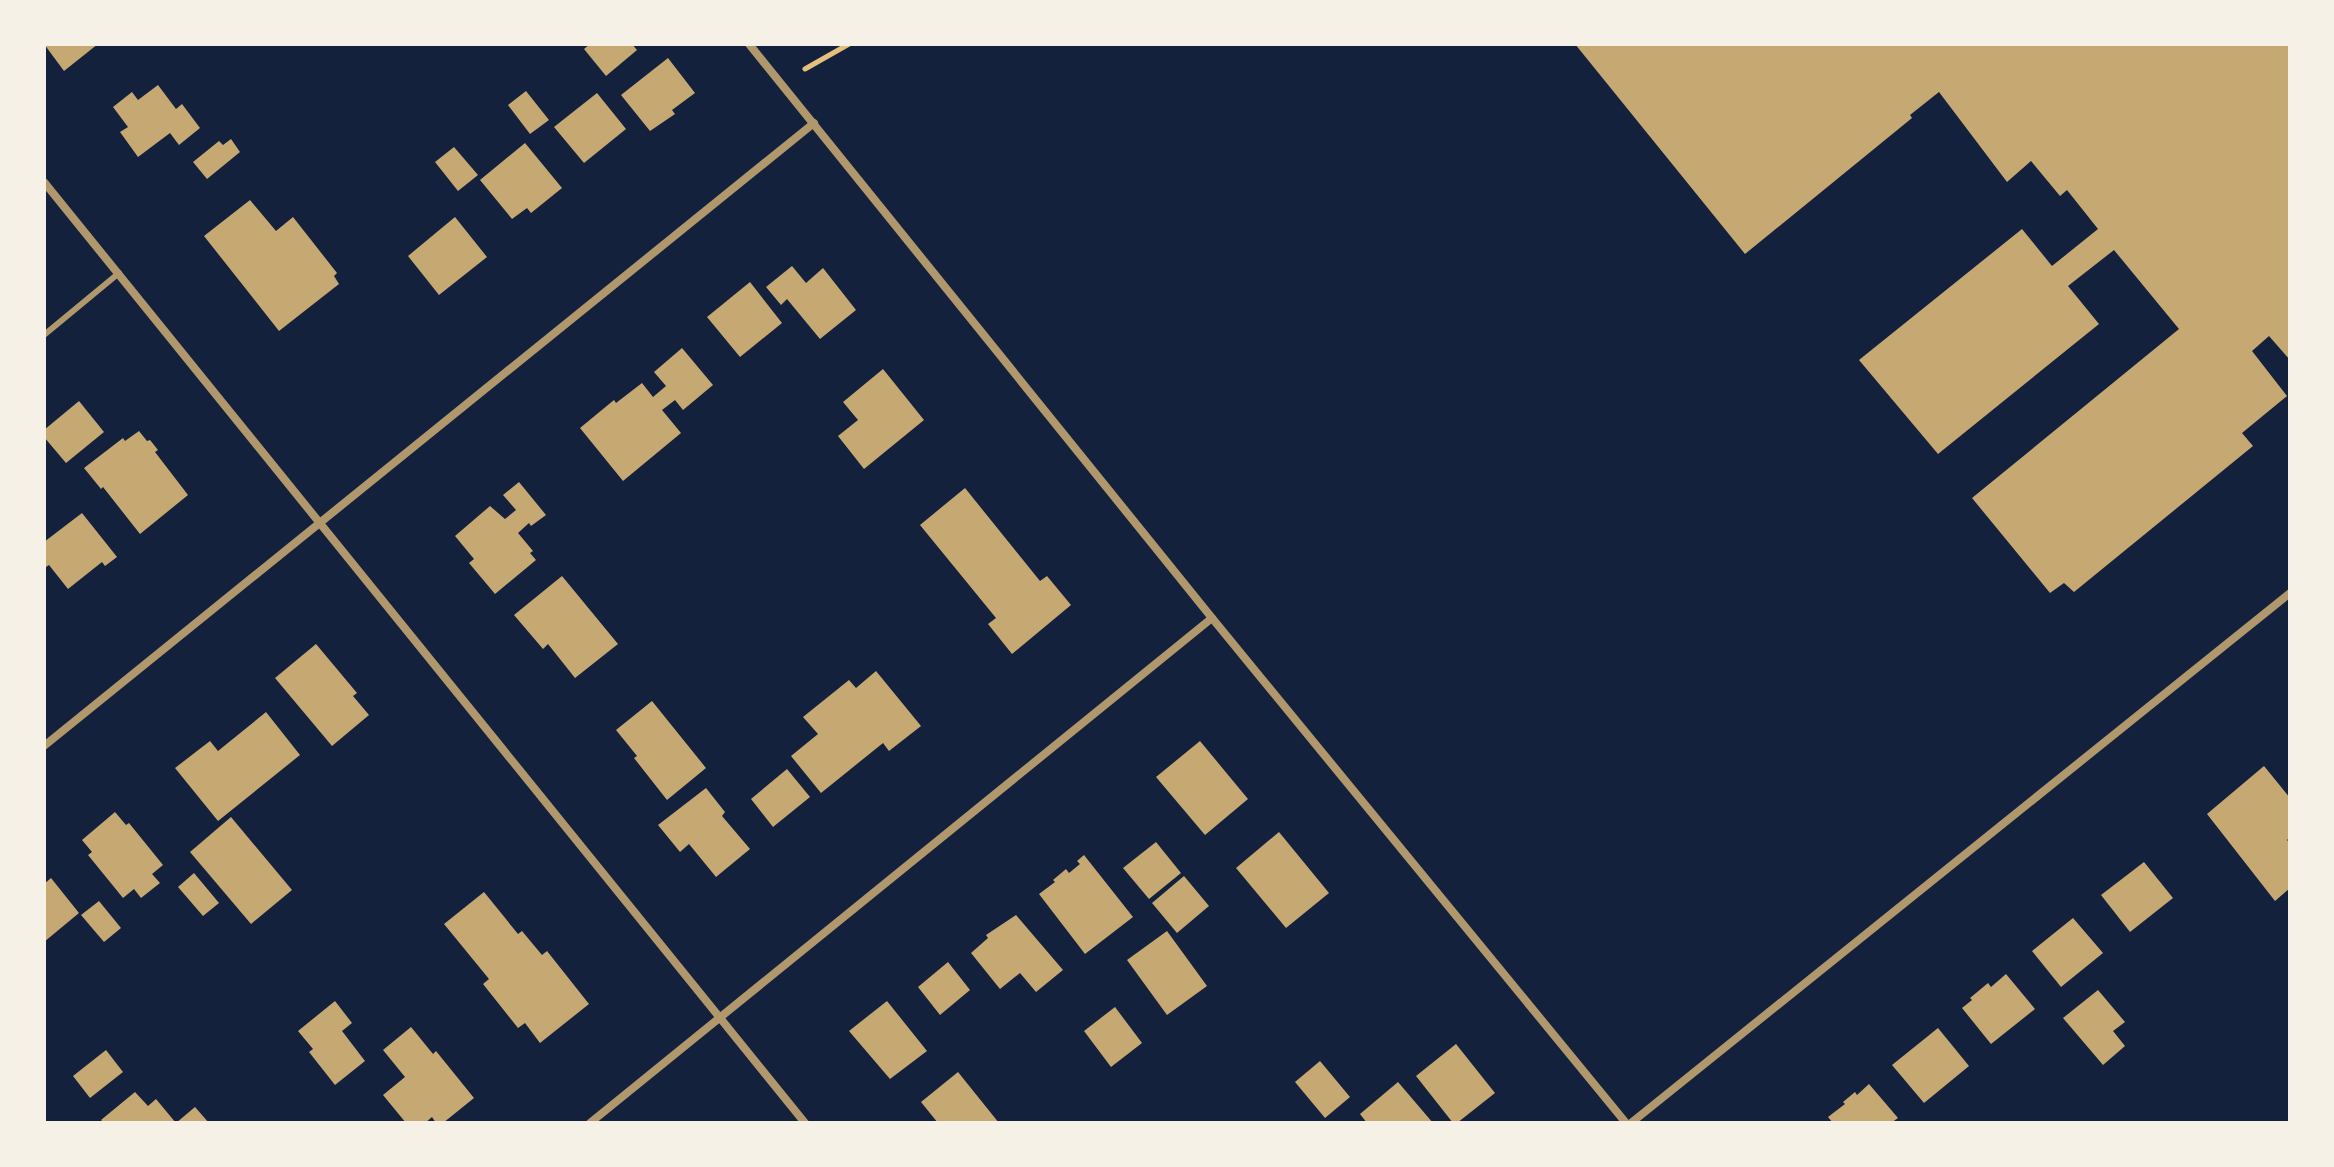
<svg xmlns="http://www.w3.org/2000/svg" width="2334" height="1167" viewBox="0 0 2334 1167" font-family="'Varela Round',sans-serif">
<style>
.building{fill:#c6a872}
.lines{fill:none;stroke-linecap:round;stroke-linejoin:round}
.path{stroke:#e5c07b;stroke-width:5}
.service{stroke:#b1986c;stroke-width:6}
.minor{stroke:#b1986c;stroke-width:8}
</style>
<rect width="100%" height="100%" fill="#14213d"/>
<!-- building -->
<g class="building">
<polygon points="44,44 98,44 64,71"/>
<polygon points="590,44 632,44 637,50 606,76 584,49"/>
<polygon points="1575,44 2290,44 2290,360 2269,336 2252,351 2287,396 2242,433 2253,446 2074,592 2064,583 2050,593 1972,498 2179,329 2114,250 2068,286 2099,324 1938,454 1859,360 2022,229 2052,266 2098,229 2067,190 2060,196 2031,161 2007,182 1939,92 1910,115 1912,118 1745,254"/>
<polygon points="668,58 695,93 672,110 675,114 650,131 621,95"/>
<polygon points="158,85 176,109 182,104 200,128 179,145 170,133 138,157 120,132 128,127 113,107 132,92 138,100"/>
<polygon points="526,91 549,120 530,134 508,105"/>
<polygon points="597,93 626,129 584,163 554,127"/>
<polygon points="231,139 240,152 207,179 193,162 219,141 223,145"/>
<polygon points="525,143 562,188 531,213 527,208 512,219 480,180"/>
<polygon points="454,147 478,175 458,191 435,162"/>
<polygon points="250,200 276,231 293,217 337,273 334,276 339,284 279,331 204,236"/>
<polygon points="455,217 487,257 439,295 408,256"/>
<polygon points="792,266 806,283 823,268 856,310 820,339 787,299 781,305 766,287"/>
<polygon points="750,282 782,323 740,357 707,317"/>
<polygon points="682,348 713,385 683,410 675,400 662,410 681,433 623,481 580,428 614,400 616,403 642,383 653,397 666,386 654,372"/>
<polygon points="883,369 924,420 864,469 838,436 858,420 843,402"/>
<polygon points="79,401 104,432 66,463 44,437 44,430"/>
<polygon points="139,431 147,441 150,440 158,450 155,452 188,495 140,534 103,487 101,489 84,468 123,438 125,441"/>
<polygon points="519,482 546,515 531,526 529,523 518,533 533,551 530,553 536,560 495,594 469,563 474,559 455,536 490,506 505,519 516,510 503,495"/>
<polygon points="965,488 1040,581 1047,576 1071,605 1012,654 988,624 996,618 920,525"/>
<polygon points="82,513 117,557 105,566 102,562 68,589 49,565 46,567 44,566 44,542"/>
<polygon points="562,576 618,644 575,678 548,644 543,649 514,615"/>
<polygon points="316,644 357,693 353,696 369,715 332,746 275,678"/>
<polygon points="876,671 921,726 889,751 883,743 821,793 791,756 818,734 803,717 849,680 856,688"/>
<polygon points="652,701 706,768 667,800 634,758 637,756 616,730"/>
<polygon points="266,712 300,755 218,821 175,768 210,741 218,751"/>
<polygon points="1200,741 1248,799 1205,835 1156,777"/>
<polygon points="2264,766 2290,798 2290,837 2287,840 2290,843 2290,888 2275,901 2207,814"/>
<polygon points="787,769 810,797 773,827 751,799"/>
<polygon points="706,788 725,812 722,816 750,849 716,877 689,844 680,852 658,825"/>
<polygon points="115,812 126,825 129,823 163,865 152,874 160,883 141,898 134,889 123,898 88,855 92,852 82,840"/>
<polygon points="231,817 292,890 251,924 190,852"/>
<polygon points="1279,832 1329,893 1286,928 1236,868"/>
<polygon points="1156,842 1181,873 1149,899 1123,868"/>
<polygon points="1084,855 1133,917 1085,954 1039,894 1055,882 1053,880 1066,869 1069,873 1080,864 1077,861"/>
<polygon points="2144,862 2173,898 2130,932 2101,895"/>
<polygon points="194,873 219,903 203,916 178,887"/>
<polygon points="1184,876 1209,906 1177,933 1152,903"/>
<polygon points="51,878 79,913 44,942 44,884"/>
<polygon points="484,892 518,934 522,931 542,955 547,951 589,1004 540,1043 525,1023 518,1028 483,984 489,979 444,924"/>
<polygon points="99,901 121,928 104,942 81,915"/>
<polygon points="1016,915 1063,970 1036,992 1020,973 1000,989 971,953 988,938 986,935"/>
<polygon points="2073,918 2103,953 2061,987 2032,951"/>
<polygon points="1167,931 1207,986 1167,1015 1127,960"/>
<polygon points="948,962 970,990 940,1015 918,987"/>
<polygon points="2006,974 2035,1009 1991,1044 1962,1008 1972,1000 1970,998 1988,983 1991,987"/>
<polygon points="2098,990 2125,1022 2113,1031 2125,1046 2103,1065 2063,1018"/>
<polygon points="335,1001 352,1023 342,1031 365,1061 335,1085 309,1052 313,1049 298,1031"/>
<polygon points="887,1001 927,1051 890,1079 849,1031"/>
<polygon points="1115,1007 1142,1043 1111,1067 1084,1031"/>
<polygon points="411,1027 433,1054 436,1051 474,1098 443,1123 436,1123 432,1117 425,1123 406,1123 383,1095 405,1077 383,1050"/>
<polygon points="1938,1028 1969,1066 1924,1103 1892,1065"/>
<polygon points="1456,1044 1495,1093 1457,1123 1453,1123 1416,1076"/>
<polygon points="106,1050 123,1072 90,1098 73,1076"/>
<polygon points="1320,1061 1350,1097 1325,1118 1295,1082"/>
<polygon points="958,1072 999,1123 938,1123 921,1102"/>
<polygon points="1398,1082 1433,1123 1367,1123 1360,1114"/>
<polygon points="1869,1084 1898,1118 1891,1123 1833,1123 1828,1117 1845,1104 1843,1102 1855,1092 1857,1095"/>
<polygon points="135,1092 148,1106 156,1099 176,1123 104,1123 101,1120"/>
<polygon points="195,1107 209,1123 176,1123"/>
</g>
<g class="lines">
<!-- path -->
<polyline class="path" points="805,69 849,44"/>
<!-- service -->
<polyline class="service" points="44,335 119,273"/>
<!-- minor -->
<g class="minor">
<polyline points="749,44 1212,618 1626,1123"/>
<polyline points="44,182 805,1123"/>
<polyline points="44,746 814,123"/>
<polyline points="590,1123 1212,618"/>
<polyline points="1631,1123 2290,593"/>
</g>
</g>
<!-- border -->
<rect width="2334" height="1167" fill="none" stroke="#f6f1e7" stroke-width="92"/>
</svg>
